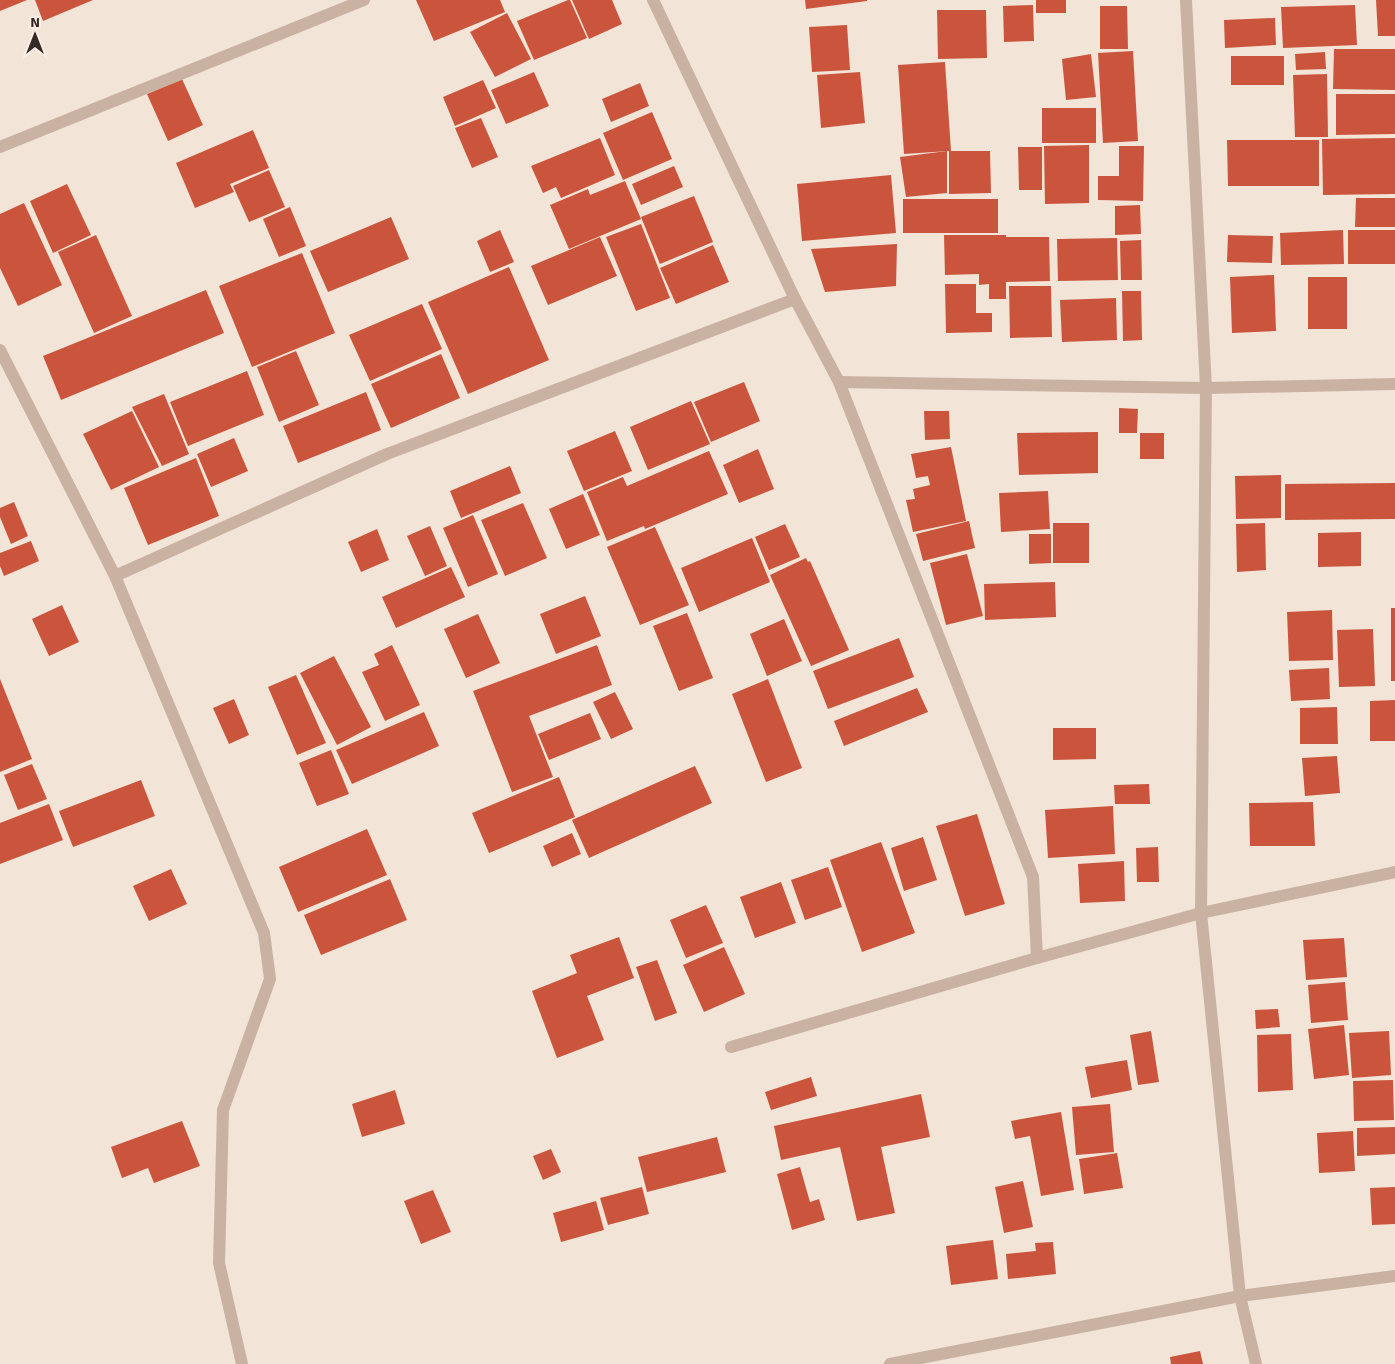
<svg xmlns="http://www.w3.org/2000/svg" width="1395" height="1364" viewBox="0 0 1395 1364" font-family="Signika,sans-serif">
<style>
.building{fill:#cb553c}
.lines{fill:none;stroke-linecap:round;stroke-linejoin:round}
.minor{stroke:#cab2a3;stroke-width:12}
</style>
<rect width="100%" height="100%" fill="#f2e4d7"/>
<!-- building -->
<g class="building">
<polygon points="0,0 27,0 0,11"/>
<polygon points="35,0 93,0 43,21"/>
<polygon points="416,0 500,0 505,12 434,41"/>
<polygon points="568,0 570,0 587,38 534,60 517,21"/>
<polygon points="572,0 612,0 622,24 589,39"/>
<polygon points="805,0 867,0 867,1 806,9"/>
<rect x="1036" y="0" width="30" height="13"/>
<polygon points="1376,0 1395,0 1395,36 1378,36"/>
<polygon points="1033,5 1034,41 1004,42 1003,6"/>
<polygon points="1355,5 1357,45 1283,48 1281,7"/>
<polygon points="1100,6 1127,6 1128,49 1100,49"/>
<polygon points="937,10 986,10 987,58 938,59"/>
<polygon points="507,13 531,59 495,77 470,32"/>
<polygon points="1275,18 1276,45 1225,48 1224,20"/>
<polygon points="847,25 850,70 812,72 809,27"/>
<polygon points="1334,49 1395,49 1395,90 1333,89"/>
<polygon points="1133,51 1138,141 1103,143 1098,53"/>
<polygon points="1325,52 1326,69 1296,70 1295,54"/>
<polygon points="1091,54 1096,97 1066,100 1062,59"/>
<rect x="1231" y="56" width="53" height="29"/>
<polygon points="945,62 951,151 990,151 991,193 949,194 949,151 904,154 898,65"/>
<polygon points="534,72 549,106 506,124 491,90"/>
<polygon points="860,72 865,123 821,128 817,75"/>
<polygon points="1327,74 1328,137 1295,137 1293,75"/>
<polygon points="182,79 203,125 168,141 147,94"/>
<polygon points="483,80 496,108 455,126 443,97"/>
<polygon points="640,83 649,106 611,122 602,99"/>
<polygon points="1336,94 1395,94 1395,134 1336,135"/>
<rect x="1042" y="108" width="54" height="35"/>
<polygon points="652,112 672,159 623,180 603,133"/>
<polygon points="481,118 498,157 472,168 455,128"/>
<polygon points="253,130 269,168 230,184 234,192 195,208 176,163"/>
<polygon points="600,138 615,175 561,198 556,187 543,193 531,166"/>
<polygon points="1395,138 1395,194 1323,195 1322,139"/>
<polygon points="1227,140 1319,140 1319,186 1228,186"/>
<polygon points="1089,145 1089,203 1045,204 1044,146"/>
<polygon points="1119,146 1144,146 1143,201 1098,200 1098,176 1119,176"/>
<polygon points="1018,147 1042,147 1042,190 1019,190"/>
<polygon points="947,151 947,193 906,197 900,157"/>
<polygon points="674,166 683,187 641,205 632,184"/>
<polygon points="269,170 285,207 249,222 233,186"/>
<polygon points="891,175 896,233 802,241 797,184"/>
<polygon points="625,181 641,219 569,249 550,205 588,189 590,195"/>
<polygon points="67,184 91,235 53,253 30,201"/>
<polygon points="694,196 713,242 660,264 641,217"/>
<polygon points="1356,198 1395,198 1395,227 1355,227"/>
<rect x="903" y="199" width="95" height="34"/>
<polygon points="24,203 62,285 18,306 0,268 0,214"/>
<polygon points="1140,205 1141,234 1115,235 1115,206"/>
<polygon points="290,207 306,246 279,257 263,219"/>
<polygon points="391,217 409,259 328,292 310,251"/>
<polygon points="641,224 670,298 636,311 606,237"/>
<polygon points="500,230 514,262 490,272 477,241"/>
<polygon points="1343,230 1344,264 1281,265 1280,233"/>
<rect x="1348" y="230" width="47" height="34"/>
<polygon points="96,235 132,316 94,333 58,252"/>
<polygon points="944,235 1006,235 1006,237 1049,237 1050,281 1006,282 1006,299 989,299 989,284 979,285 979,274 945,275"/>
<polygon points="1228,235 1273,236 1272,263 1227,262"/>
<polygon points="600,237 617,276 548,305 531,266"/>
<polygon points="1117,238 1118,280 1058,281 1057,239"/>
<polygon points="1141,240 1142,280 1121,280 1120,241"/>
<polygon points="897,244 896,286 825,292 811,249"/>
<polygon points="713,245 729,282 676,304 660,268"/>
<polygon points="302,253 335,333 252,367 219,286"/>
<polygon points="509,267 549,360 468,394 428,302"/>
<polygon points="1274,275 1276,331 1232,333 1230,277"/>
<rect x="1308" y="277" width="39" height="52"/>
<polygon points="945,284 976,284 976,313 992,313 992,332 946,333"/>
<polygon points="1009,286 1051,286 1052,337 1010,338"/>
<polygon points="206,290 224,333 61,400 43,356"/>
<polygon points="1122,291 1141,291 1142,340 1123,341"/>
<polygon points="1116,298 1117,340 1062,342 1060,300"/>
<polygon points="422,304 442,349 370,381 349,335"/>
<polygon points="296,351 319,405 279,422 257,367"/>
<polygon points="441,354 460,398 391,428 371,384"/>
<polygon points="247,371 264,415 188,446 170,402"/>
<polygon points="744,382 760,421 711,442 694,402"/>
<polygon points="366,392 381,430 298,463 283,426"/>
<polygon points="164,394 189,454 162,466 132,407"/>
<polygon points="691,401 710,444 648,470 630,427"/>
<polygon points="1119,408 1138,409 1137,433 1119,433"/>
<polygon points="132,411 159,467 111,490 83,434"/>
<polygon points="924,411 949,411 950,439 925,440"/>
<polygon points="615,431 632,471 584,491 567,451"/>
<polygon points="1098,432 1098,473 1019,475 1017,433"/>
<rect x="1140" y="433" width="24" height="26"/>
<polygon points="234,438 248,471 211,487 197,454"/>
<polygon points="951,447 966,521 913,532 906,500 915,499 913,489 930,485 928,476 916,478 911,454"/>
<polygon points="758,449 774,489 739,503 723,465"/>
<polygon points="709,451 728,494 645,529 644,526 607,541 587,492 623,477 627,486"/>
<polygon points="196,458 219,516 148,545 124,488"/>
<polygon points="510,466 521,493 461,518 450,491"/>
<polygon points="1281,475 1281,518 1236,519 1235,476"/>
<polygon points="1395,483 1395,519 1285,520 1285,484"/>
<polygon points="1048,491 1050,529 1001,532 999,493"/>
<polygon points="583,494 600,535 566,549 549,509"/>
<polygon points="14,502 28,536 11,544 0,517 0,508"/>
<polygon points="523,503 547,558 505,576 481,520"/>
<polygon points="473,515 498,574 468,587 443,528"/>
<polygon points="969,521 975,548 923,561 916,534"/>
<rect x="1053" y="523" width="36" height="40"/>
<polygon points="1265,523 1266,570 1237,572 1236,524"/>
<polygon points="785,524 800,557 769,570 755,537"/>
<polygon points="430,526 447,566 425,576 407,536"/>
<polygon points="655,527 689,605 640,625 607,547"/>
<polygon points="377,529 389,560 361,572 348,542"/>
<polygon points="1361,532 1361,566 1318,567 1318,533"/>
<polygon points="1029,534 1051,534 1051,563 1029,564"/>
<polygon points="752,538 770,582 699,612 681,568"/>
<polygon points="31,541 39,561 4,576 0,566 0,553"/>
<polygon points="967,554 983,616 946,625 930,563"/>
<polygon points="806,558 808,562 810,561 849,650 811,666 770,575"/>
<polygon points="451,567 465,597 396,628 382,597"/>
<polygon points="1055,582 1056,617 985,620 984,584"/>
<polygon points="585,596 601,636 556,654 540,614"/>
<polygon points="62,605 79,642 49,656 32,619"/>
<rect x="1391" y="608" width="4" height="73"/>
<polygon points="1332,610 1333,660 1289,661 1287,612"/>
<polygon points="687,613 713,678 679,691 653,626"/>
<polygon points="478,614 500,663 466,678 444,629"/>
<polygon points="784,619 802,661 767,676 750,634"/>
<polygon points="1373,629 1375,686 1339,687 1337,630"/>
<polygon points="899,638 914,677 828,709 813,671"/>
<polygon points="392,645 420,705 385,721 362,672 379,665 374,654"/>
<polygon points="597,645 612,685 529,716 553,777 512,792 473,691"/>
<polygon points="334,656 371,727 337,745 300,673"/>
<polygon points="1329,668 1330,699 1291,701 1289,670"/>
<polygon points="296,675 326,743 297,755 268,687"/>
<polygon points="0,679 32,759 0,772"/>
<polygon points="768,679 802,768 766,782 732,694"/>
<polygon points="917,688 928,712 844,746 834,721"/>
<polygon points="615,692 633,729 611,739 593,702"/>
<polygon points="234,699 249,735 229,744 213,708"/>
<polygon points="1395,700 1395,741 1370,741 1370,701"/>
<polygon points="1337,707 1338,744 1300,744 1300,708"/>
<polygon points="424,712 439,746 352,784 336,750"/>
<polygon points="590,713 601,739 549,760 538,734"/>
<polygon points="1053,728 1096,728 1096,759 1053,760"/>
<polygon points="331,750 349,794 317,806 299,763"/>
<polygon points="1337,756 1340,793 1305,796 1302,758"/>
<polygon points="32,764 47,799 18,810 4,775"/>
<polygon points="695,766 712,803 589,858 572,820"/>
<polygon points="559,777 575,817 489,853 472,813"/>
<polygon points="141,780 155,816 73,847 59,811"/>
<polygon points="1149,784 1150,804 1115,804 1114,785"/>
<polygon points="1313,802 1315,846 1250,846 1249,803"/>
<polygon points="49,804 63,840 0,864 0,823"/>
<polygon points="1113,806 1115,854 1048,858 1045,810"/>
<polygon points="977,814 1005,904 965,916 936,826"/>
<polygon points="367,829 387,875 298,912 279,867"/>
<polygon points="572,833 581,854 552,867 543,846"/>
<polygon points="923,837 937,880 904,891 891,848"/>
<polygon points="881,842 915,933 862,952 830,860"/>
<polygon points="1158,847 1159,882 1137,882 1136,848"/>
<polygon points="1124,861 1125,901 1080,903 1078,864"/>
<polygon points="828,867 842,907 805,920 791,880"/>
<polygon points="171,869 187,904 149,921 133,886"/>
<polygon points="390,879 407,920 321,955 304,915"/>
<polygon points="781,882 796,923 755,938 740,897"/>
<polygon points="706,905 723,943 686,958 670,920"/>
<polygon points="619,937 634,978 587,996 604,1040 557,1058 532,991 577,973 570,955"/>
<polygon points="1344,938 1347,977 1306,980 1303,940"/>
<polygon points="724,947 745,994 704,1012 683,965"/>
<polygon points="657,960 677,1013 655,1021 636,967"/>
<polygon points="1345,982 1348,1020 1311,1023 1308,985"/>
<polygon points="1278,1009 1280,1027 1256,1029 1255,1010"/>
<polygon points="1344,1025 1349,1075 1314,1079 1308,1029"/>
<polygon points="1151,1031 1159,1082 1138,1085 1130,1035"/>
<polygon points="1389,1031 1391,1075 1352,1078 1349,1033"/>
<polygon points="1291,1034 1293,1090 1258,1092 1257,1035"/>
<polygon points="1127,1060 1132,1090 1091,1098 1085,1067"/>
<polygon points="811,1077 817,1096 771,1110 765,1092"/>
<polygon points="1393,1080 1394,1120 1354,1121 1353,1081"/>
<polygon points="395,1090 405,1124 362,1137 352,1104"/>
<polygon points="921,1094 930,1137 881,1147 895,1213 857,1221 840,1147 781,1160 774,1126"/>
<polygon points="1110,1104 1114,1152 1076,1155 1072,1107"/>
<polygon points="1061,1112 1074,1190 1041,1196 1030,1136 1015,1139 1011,1121"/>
<polygon points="182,1121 200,1166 154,1183 148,1168 122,1178 111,1147"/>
<polygon points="1395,1127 1395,1154 1357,1156 1357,1128"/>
<polygon points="1353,1131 1355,1171 1319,1173 1317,1133"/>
<polygon points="717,1137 726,1172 647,1192 638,1157"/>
<polygon points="551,1149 561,1172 543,1180 533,1156"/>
<polygon points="1117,1153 1123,1188 1084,1194 1079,1159"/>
<polygon points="800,1167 810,1202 819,1199 825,1220 792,1230 777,1174"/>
<polygon points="1023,1181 1033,1227 1004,1233 995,1187"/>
<polygon points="642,1187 649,1214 608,1225 600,1198"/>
<polygon points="1395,1187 1395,1224 1372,1225 1370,1188"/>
<polygon points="433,1190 451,1232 421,1244 404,1201"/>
<polygon points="596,1201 604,1230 561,1242 553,1213"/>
<polygon points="993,1240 998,1279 951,1285 946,1246"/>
<polygon points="1053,1242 1056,1274 1008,1279 1006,1254 1036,1251 1035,1243"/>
<polygon points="1200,1351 1203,1364 1171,1364 1170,1357"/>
</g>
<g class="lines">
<!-- minor -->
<g class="minor">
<polyline points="653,0 795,299 839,382 1033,877 1037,958"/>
<polyline points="1186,0 1206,388 1201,913 1240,1296 1256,1364"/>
<polyline points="0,147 364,0"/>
<polyline points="0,350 115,576 264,933 270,979 223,1110 219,1263 242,1364"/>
<polyline points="839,382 1206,388 1395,384"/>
<polyline points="115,576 387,454 795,299"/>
<polyline points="731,1047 1037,958 1201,913 1395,872"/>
<polyline points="890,1364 1240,1296 1395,1276"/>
</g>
</g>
<!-- north arrow -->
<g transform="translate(35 35)" stroke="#faeee4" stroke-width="4" paint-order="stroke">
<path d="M0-4L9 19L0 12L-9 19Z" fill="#352925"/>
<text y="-8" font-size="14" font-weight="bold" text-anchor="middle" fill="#352925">N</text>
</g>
</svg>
